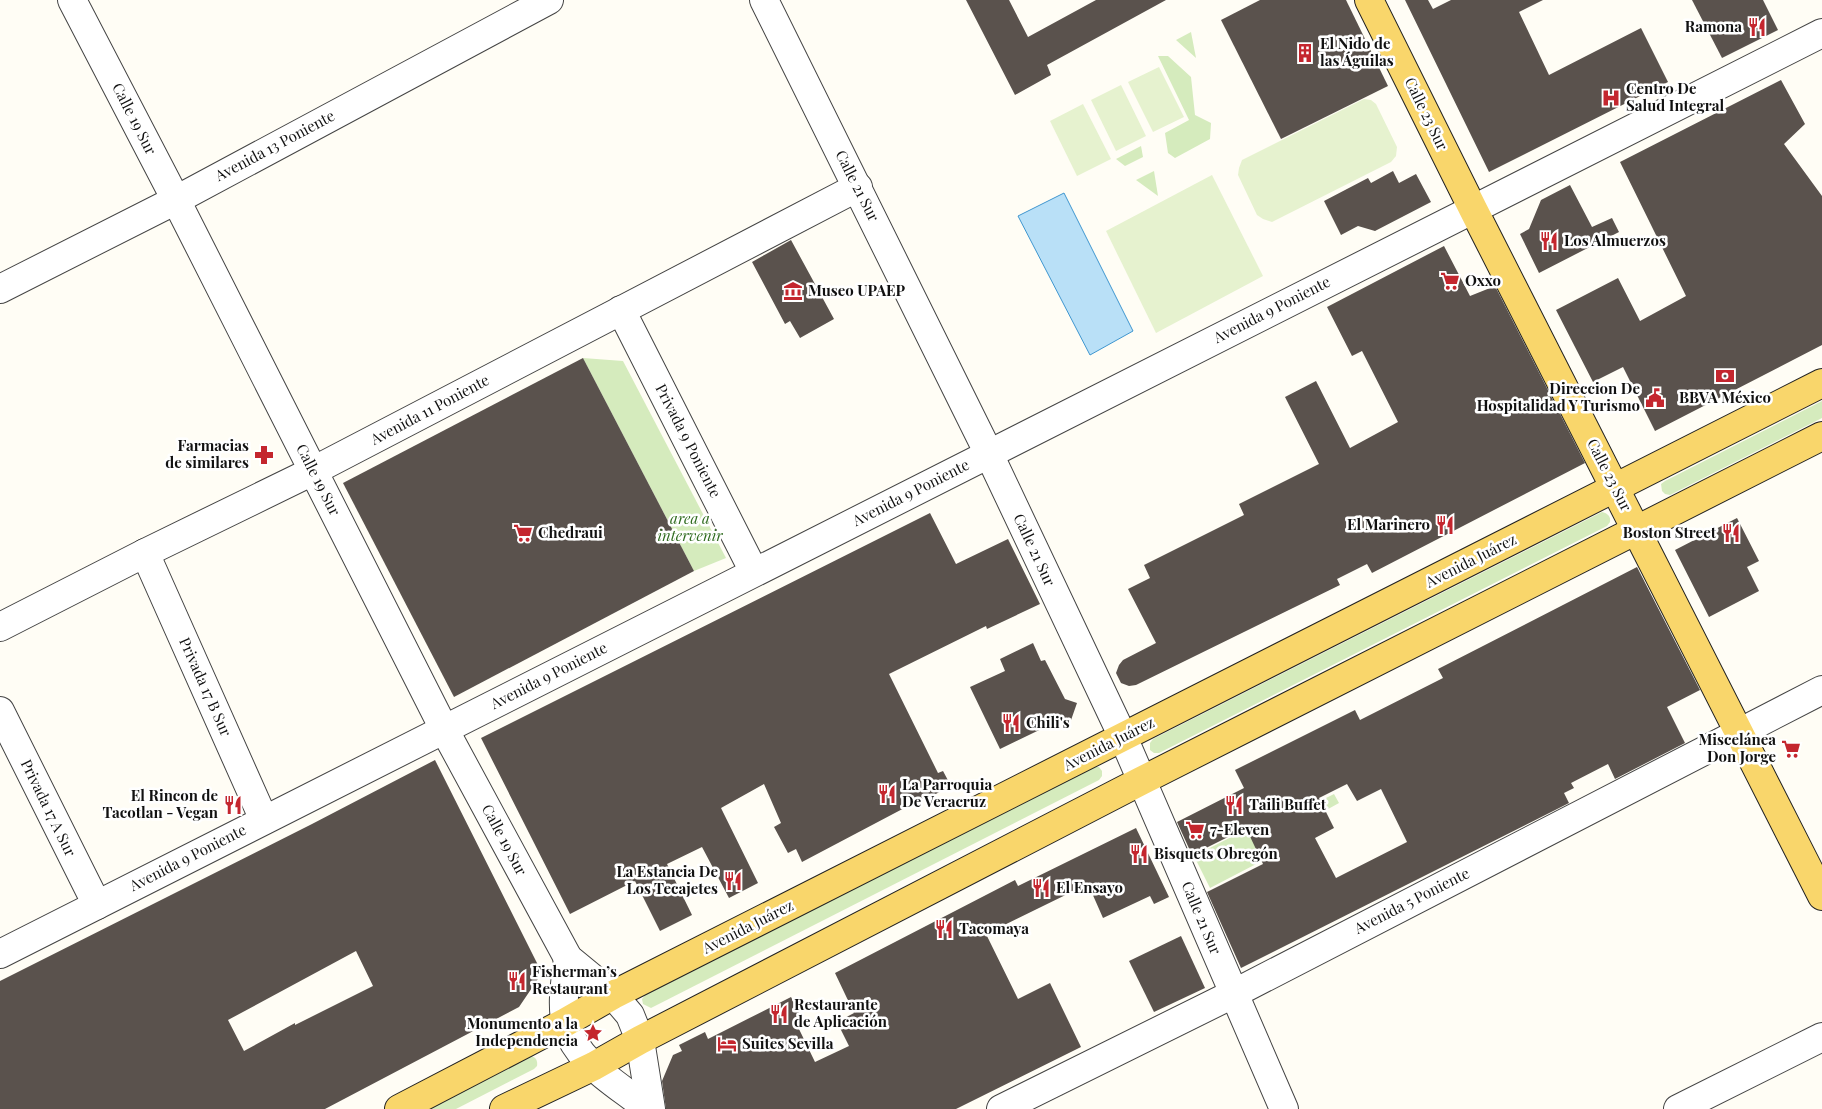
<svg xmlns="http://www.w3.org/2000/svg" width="1822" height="1109" viewBox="0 0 1822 1109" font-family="'Playfair Display',serif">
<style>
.green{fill:#d5ebbd}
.pitch{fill:#e6f2cf}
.water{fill:#b9e0f7;stroke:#3f96cf}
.building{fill:#5a524d;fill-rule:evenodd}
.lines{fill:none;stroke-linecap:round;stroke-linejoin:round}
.minor-casing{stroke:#444;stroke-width:30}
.major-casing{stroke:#222;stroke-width:30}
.minor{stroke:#fff;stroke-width:28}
.major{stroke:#f9d66b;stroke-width:28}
.labels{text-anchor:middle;stroke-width:5;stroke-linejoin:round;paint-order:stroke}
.poi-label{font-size:15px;font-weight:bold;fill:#111;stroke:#fff;text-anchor:start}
.street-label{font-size:15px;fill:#111;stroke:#fff}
.park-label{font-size:15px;font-style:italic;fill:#2f6b1f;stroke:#fff}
</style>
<rect width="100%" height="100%" fill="#fffdf5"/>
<!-- green -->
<g class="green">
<polygon points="1191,32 1196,58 1176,40"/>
<polygon points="1158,56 1168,56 1191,77 1195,115 1211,123 1210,139 1175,158 1168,153 1165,133 1189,120"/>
<polygon points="1141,146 1143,157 1125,166 1116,159"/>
<polygon points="1154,171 1158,196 1136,180"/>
<polygon points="583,358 623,361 726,558 694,571"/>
<polygon points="1822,401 1822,418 1670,495 1665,494 1662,491 1661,484 1665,481"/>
<path d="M1602 512C1607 513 1611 516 1610 522L1607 526 1159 753H1154L1150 750V743L1153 739Z"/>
<polygon points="1094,767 1099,767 1102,771 1102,776 1099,780 651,1008 643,1004 642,999 646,994"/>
<polygon points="1334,794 1339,803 1254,850 1260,862 1210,888 1194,856 1306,799 1310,806"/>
<path d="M529 1056C535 1056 538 1060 537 1066L534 1069 456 1109H424Z"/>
</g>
<!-- pitch -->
<g class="pitch">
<polygon points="1159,67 1184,117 1153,132 1128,82"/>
<polygon points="1121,85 1146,136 1116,151 1091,100"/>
<polygon points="1364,99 1371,100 1376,104 1397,147 1396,156 1391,162 1272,222 1263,219 1257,215 1238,175 1239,168 1242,160"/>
<polygon points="1083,104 1111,159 1077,176 1050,121"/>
<polygon points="1212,175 1263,276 1156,333 1106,231"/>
</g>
<!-- water -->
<polygon class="water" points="1064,193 1133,331 1090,355 1018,216"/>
<!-- building -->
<g class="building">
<polygon points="966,0 1009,0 1028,37 1096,0 1166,0 1047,65 1051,75 1015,95"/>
<polygon points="1260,0 1346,0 1388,86 1281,139 1221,20"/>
<polygon points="1405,0 1428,0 1433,9 1451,0 1543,0 1519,12 1549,75 1641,28 1668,82 1489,172"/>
<polygon points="1692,0 1763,0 1778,30 1722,58"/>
<polygon points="1781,80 1805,124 1784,144 1822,196 1822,345 1655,431 1623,367 1593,382 1556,310 1618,278 1640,321 1686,296 1620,162"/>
<polygon points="1393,171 1399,183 1416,174 1431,202 1375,231 1358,226 1341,235 1324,201 1368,178 1371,183"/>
<polygon points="1570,185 1592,227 1612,218 1619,232 1539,273 1520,234 1529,229 1541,200"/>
<polygon points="791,240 834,319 800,338 790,321 785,324 752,262"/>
<polygon points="1444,246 1470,296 1495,286 1585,463 1372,573 1367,564 1337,579 1340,585 1136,685 1129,686 1121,683 1116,673 1119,665 1123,660 1156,643 1128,589 1150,578 1144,565 1244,515 1239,504 1319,464 1285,397 1316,381 1350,448 1398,422 1362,351 1352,356 1327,307"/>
<polygon points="583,358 694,571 454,697 343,483"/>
<polygon points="930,513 956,564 1008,539 1040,604 987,629 986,626 889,674 938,773 943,771 951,786 930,797 929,795 802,862 796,849 788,853 774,827 781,823 764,784 721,808 758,883 729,898 702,847 667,864 692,915 660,931 635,881 570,914 481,738"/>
<polygon points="1737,518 1759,561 1747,567 1759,591 1709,617 1675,550"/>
<path d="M1637 567 1700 690 1667 707 1685 743 1615 779 1608 764 1571 783 1574 788 1564 793 1569 803 1241 968 1207 892 1263 864 1246 828 1192 855 1177 822 1244 788 1235 770 1355 710 1360 720 1443 678 1438 669ZM1347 784 1357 801 1381 789 1407 842 1336 878 1315 838 1334 828 1319 798Z"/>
<polygon points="1033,643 1041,661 1045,660 1065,699 1077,703 1070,723 1060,720 1000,749 970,687 1005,671 1000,659"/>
<path d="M435 760 542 973 519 1007 325 1109H0V981L312 824ZM356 951 373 986 295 1025V1023L244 1051 228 1020Z"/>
<polygon points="1136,828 1169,897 1154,904 1150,896 1103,918 1088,884 986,934 1018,999 1050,983 1081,1047 956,1109 666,1109 662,1081 673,1055 682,1051 679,1045 705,1032 708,1039 791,997 805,1024 798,1027 815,1062 849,1046 837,1022 854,1013 835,973 1015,880 1018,886"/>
<polygon points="1181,936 1205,988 1154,1012 1129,961"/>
</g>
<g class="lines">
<!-- minor casing -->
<g class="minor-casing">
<g id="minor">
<polyline points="72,0 176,200 444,729 568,958 613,995 630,1015 640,1040 651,1109"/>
<polyline points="764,0 989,454 1123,737 1284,1109"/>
<polyline points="0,289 176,200 549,0"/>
<polyline points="621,310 754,572"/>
<polyline points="145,553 264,820"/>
<polyline points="0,627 145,553 313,471 858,187"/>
<polyline points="0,711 97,905"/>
<polyline points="0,954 1822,33"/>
<path d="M568 958C566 978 561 1003 566 1024 577 1064 618 1084 648 1109"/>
<polyline points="1001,1109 1233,994 1822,690"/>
<polyline points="1678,1109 1822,1037"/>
</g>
</g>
<!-- major casing -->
<g class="major-casing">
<g id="major">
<polyline points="1369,0 1473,209 1822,896"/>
<polyline points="399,1109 566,1022 613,995 1822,383"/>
<polyline points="504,1109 594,1066 640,1040 1141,781 1822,436"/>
</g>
</g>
<!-- minor -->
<use href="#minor" class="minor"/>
<!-- major -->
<use href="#major" class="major"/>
</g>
<!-- icons -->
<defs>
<g id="restaurant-bare" transform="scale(1.5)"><path d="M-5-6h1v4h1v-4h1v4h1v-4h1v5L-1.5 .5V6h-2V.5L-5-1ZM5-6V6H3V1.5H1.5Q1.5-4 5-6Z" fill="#c4262e" stroke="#fff" stroke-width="2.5" paint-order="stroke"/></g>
<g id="building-bare" transform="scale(1.5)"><path d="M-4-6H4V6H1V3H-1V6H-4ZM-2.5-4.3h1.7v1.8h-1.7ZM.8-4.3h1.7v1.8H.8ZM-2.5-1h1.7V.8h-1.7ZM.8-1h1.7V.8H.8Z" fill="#c4262e" stroke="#fff" stroke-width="2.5" paint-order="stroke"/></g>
<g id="hospital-bare" transform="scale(1.5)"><path d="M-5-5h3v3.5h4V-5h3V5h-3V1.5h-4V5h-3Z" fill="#c4262e" stroke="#fff" stroke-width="2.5" paint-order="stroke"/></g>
<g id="supermarket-bare" transform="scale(1.5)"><path d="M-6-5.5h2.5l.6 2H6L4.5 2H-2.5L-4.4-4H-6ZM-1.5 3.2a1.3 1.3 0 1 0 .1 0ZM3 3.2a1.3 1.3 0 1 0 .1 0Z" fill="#c4262e" stroke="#fff" stroke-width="2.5" paint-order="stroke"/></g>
<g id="museum-bare" transform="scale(1.5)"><path d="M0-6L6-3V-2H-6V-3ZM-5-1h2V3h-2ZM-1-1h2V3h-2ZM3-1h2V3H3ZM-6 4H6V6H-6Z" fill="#c4262e" stroke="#fff" stroke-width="2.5" paint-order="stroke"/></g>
<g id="bank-bare" transform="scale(1.5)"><path d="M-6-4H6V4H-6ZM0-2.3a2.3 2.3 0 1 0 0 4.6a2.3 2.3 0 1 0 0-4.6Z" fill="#c4262e" stroke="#fff" stroke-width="2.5" paint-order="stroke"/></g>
<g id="civic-bare" transform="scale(1.5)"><path d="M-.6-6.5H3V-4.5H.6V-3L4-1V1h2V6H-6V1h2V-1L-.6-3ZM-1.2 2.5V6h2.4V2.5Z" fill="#c4262e" stroke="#fff" stroke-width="2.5" paint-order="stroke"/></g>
<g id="pharmacy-bare" transform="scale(1.5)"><path d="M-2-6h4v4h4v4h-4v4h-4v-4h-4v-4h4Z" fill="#c4262e" stroke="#fff" stroke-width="2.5" paint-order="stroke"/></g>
<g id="sight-bare" transform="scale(1.5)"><path d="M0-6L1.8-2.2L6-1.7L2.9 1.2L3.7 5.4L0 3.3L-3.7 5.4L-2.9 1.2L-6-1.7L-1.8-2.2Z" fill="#c4262e" stroke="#fff" stroke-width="2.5" paint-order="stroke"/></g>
<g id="hotel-bare" transform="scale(1.5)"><path d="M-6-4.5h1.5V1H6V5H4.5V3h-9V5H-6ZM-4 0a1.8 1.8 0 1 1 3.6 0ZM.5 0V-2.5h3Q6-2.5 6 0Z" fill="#c4262e" stroke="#fff" stroke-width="2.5" paint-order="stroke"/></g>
</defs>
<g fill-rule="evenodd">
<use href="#restaurant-bare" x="1757" y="27"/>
<use href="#building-bare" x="1305" y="53"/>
<use href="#hospital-bare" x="1611" y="98"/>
<use href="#restaurant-bare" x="1549" y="241"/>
<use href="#supermarket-bare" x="1450" y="281"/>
<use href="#museum-bare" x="793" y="291"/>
<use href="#bank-bare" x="1725" y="376"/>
<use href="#civic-bare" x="1655" y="398"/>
<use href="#pharmacy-bare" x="264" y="455"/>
<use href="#restaurant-bare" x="1445" y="525"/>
<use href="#supermarket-bare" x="523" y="533"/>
<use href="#restaurant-bare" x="1731" y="533"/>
<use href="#restaurant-bare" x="1011" y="723"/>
<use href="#supermarket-bare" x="1791" y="749"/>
<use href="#restaurant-bare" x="887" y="794"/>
<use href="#restaurant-bare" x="233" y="805"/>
<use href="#restaurant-bare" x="1234" y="805"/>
<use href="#supermarket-bare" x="1195" y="830"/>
<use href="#restaurant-bare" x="1139" y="854"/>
<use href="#restaurant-bare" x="733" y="881"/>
<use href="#restaurant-bare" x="1041" y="888"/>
<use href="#restaurant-bare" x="944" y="929"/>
<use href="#restaurant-bare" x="517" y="981"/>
<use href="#restaurant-bare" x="779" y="1014"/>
<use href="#sight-bare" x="593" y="1033"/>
<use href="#hotel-bare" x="727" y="1044"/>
</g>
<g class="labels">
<!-- poi labels -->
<g class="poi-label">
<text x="1742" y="32" text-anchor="end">Ramona</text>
<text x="1320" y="49">El Nido de<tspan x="1320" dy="17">las Águilas</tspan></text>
<text x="1626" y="94">Centro De<tspan x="1626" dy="17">Salud Integral</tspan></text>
<text x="1564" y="246">Los Almuerzos</text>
<text x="1465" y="286">Oxxo</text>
<text x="808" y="296">Museo UPAEP</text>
<text x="1640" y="394" text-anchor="end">Direccion De<tspan x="1640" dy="17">Hospitalidad Y Turismo</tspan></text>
<text x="1725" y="403" text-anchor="middle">BBVA México</text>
<text x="249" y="451" text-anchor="end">Farmacias<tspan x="249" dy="17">de similares</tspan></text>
<text x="1430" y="530" text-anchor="end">El Marinero</text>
<text x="538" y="538">Chedraui</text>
<text x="1716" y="538" text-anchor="end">Boston Street</text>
<text x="1026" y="728">Chili's</text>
<text x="1776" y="745" text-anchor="end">Miscelánea<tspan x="1776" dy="17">Don Jorge</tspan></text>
<text x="902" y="790">La Parroquia<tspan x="902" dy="17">De Veracruz</tspan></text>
<text x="218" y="801" text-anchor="end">El Rincon de<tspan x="218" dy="17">Tacotlan - Vegan</tspan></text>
<text x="1249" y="810">Taili Buffet</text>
<text x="1210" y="835">7-Eleven</text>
<text x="1154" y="859">Bisquets Obregón</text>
<text x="718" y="877" text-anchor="end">La Estancia De<tspan x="718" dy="17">Los Tecajetes</tspan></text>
<text x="1056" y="893">El Ensayo</text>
<text x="959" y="934">Tacomaya</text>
<text x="532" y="977">Fisherman’s<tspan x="532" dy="17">Restaurant</tspan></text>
<text x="794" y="1010">Restaurante<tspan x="794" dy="17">de Aplicación</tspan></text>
<text x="578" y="1029" text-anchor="end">Monumento a la<tspan x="578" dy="17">Independencia</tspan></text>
<text x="742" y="1049">Suites Sevilla</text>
</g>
<!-- street labels -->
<g class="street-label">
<text transform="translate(1426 114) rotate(64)" y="5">Calle 23 Sur</text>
<text transform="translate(134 119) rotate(63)" y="5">Calle 19 Sur</text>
<text transform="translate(275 146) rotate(-28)" y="5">Avenida 13 Poniente</text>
<text transform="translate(857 186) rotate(63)" y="5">Calle 21 Sur</text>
<text transform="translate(1272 310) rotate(-27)" y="5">Avenida 9 Poniente</text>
<text transform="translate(430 410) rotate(-28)" y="5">Avenida 11 Poniente</text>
<text transform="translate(688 441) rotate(63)" y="5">Privada 9 Poniente</text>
<text transform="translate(1609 475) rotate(63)" y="5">Calle 23 Sur</text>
<text transform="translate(318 480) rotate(63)" y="5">Calle 19 Sur</text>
<text transform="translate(911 493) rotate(-27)" y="5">Avenida 9 Poniente</text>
<text transform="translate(1034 550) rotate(65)" y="5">Calle 21 Sur</text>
<text transform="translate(1471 561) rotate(-27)" y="5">Avenida Juárez</text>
<text transform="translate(549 676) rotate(-27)" y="5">Avenida 9 Poniente</text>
<text transform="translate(205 687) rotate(66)" y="5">Privada 17 B Sur</text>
<text transform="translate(1109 744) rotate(-27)" y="5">Avenida Juárez</text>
<text transform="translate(48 808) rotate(64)" y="5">Privada 17 A Sur</text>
<text transform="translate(504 840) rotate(62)" y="5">Calle 19 Sur</text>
<text transform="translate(188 858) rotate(-27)" y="5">Avenida 9 Poniente</text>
<text transform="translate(1412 901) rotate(-27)" y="5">Avenida 5 Poniente</text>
<text transform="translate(1201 918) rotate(67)" y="5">Calle 21 Sur</text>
<text transform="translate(748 927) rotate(-27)" y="5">Avenida Juárez</text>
</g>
<!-- park labels -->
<g class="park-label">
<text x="690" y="524">area a<tspan x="690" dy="17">intervenir</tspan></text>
</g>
</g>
</svg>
